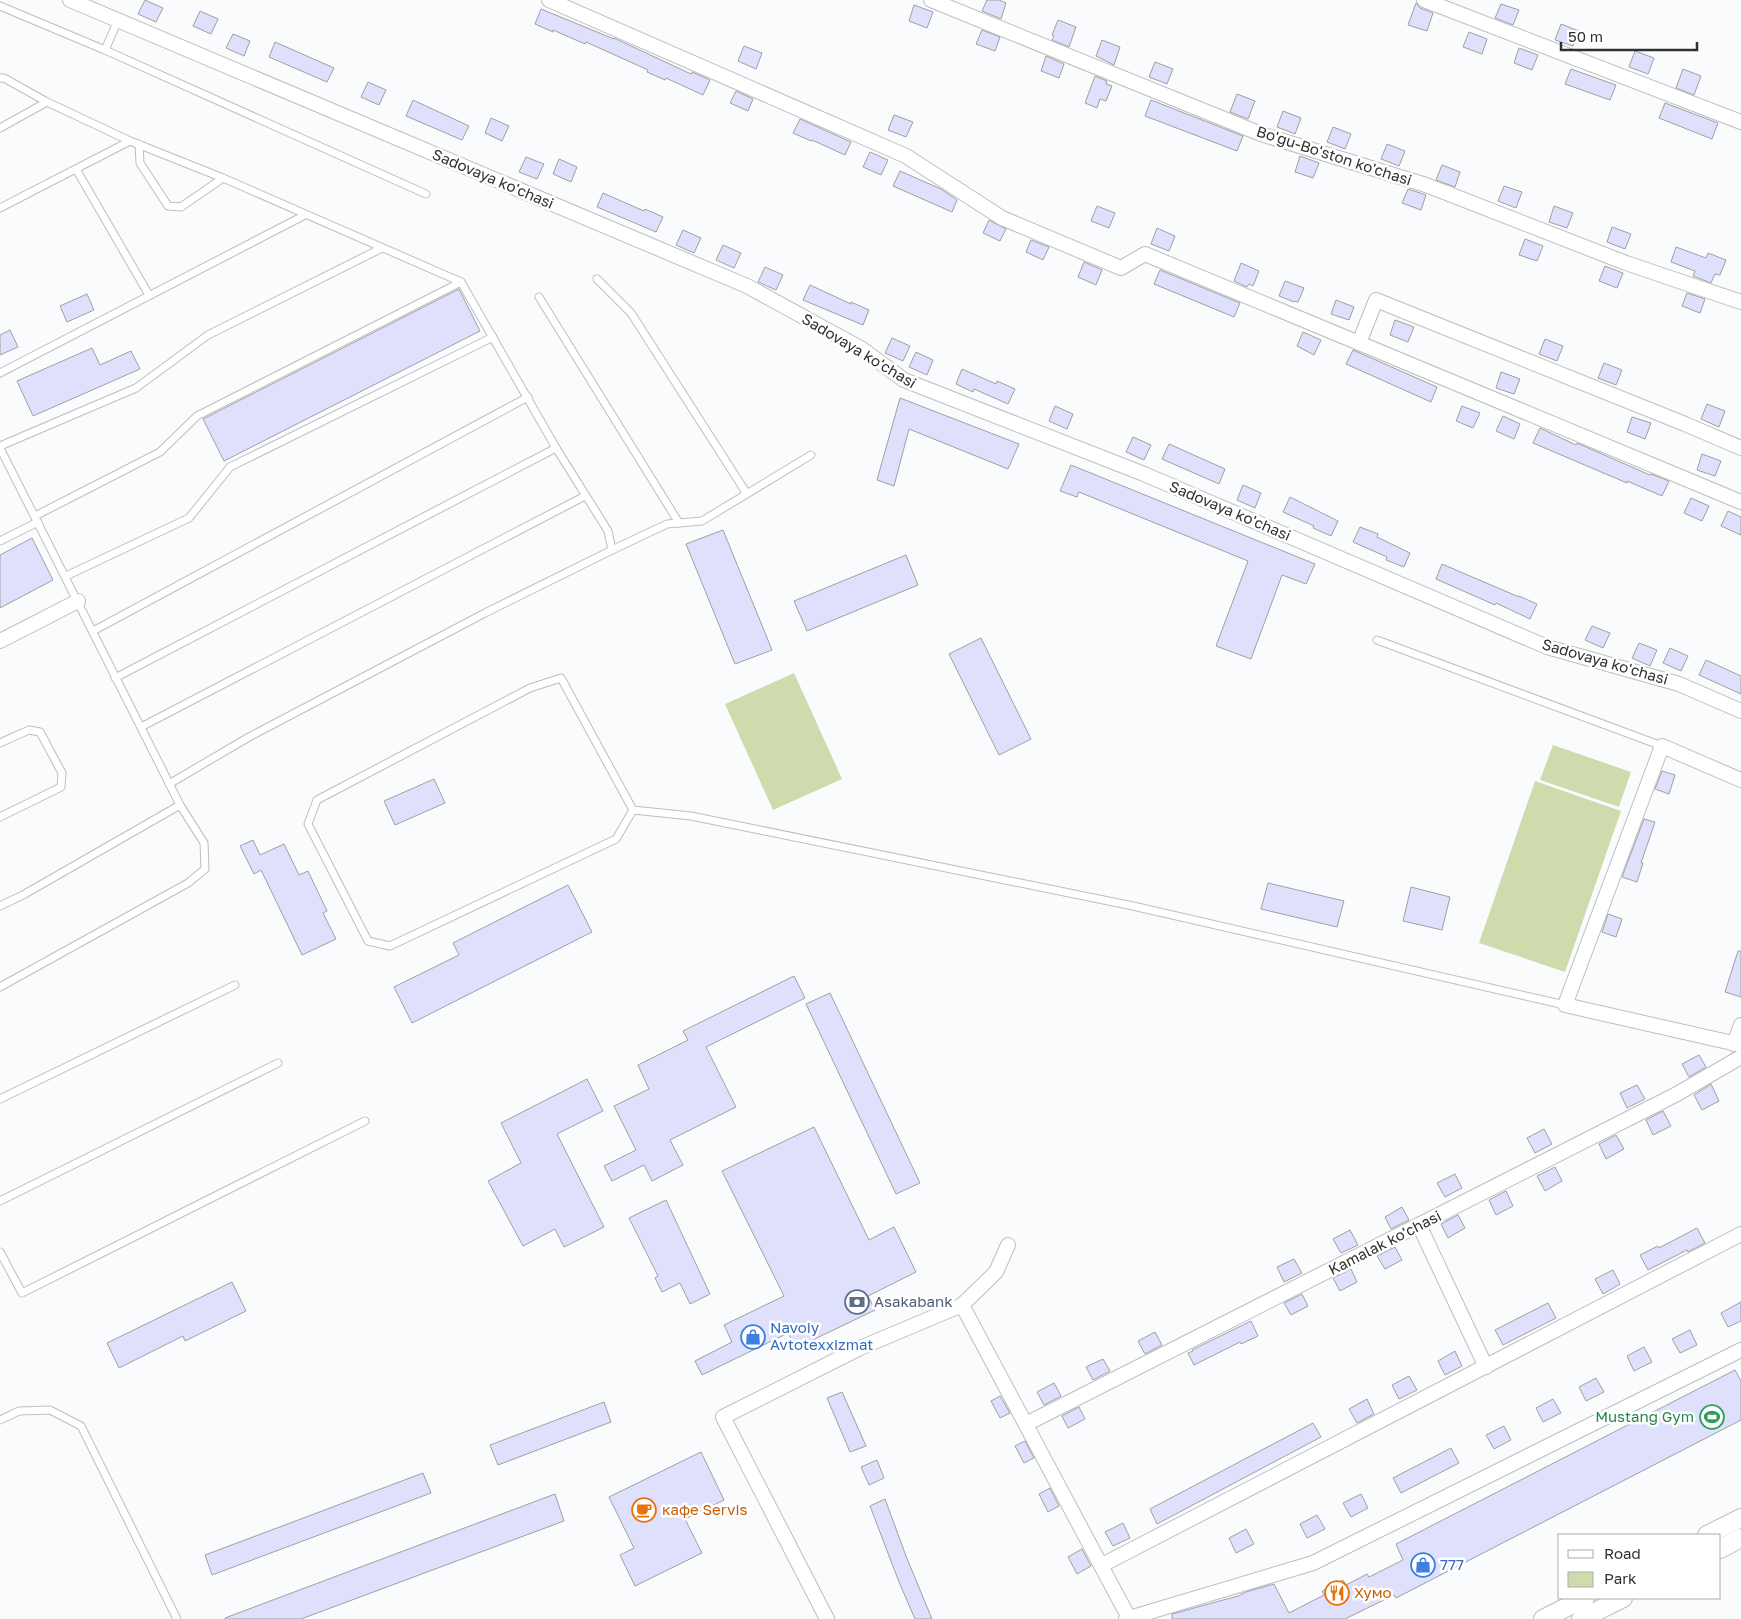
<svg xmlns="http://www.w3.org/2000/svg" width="1741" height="1619" viewBox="0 0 1741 1619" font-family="'Golos Text',sans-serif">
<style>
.green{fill:#cedcad}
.building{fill:#dee0fc;stroke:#a0a0a2}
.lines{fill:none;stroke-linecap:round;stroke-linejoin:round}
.service-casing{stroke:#bdbebf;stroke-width:9}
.minor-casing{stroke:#bdbebf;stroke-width:16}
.tertiary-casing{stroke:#bdbebf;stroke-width:20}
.service{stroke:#fff;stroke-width:7}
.minor{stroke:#fff;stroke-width:14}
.tertiary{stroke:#fff;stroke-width:18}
.labels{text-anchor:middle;stroke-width:5;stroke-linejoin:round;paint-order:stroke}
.street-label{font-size:15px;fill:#2f3030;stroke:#fff}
.service-label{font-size:15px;fill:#4e5e75;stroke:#fff;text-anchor:start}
.shop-label{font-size:15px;fill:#366cbe;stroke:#fff;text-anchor:start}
.leisure-label{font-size:15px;fill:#27864d;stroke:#fff;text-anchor:end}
.food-label{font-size:15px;fill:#c56008;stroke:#fff;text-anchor:start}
</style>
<rect width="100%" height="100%" fill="#fafbfd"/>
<!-- green -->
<g class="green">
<polygon points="794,673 842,779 773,810 725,704"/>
<polygon points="1553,745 1631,772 1619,807 1540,780"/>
<polygon points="1535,781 1621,811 1565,972 1479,943"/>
</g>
<!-- building -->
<g class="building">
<polygon points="145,0 163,8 156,22 138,14"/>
<polygon points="987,0 999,0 1006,3 1001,19 982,11"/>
<polygon points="1416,3 1420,8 1433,13 1427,31 1408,25"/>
<polygon points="1501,4 1519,10 1513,25 1495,18"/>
<polygon points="914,5 933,12 927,28 909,21"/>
<polygon points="541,9 614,39 614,38 691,74 692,72 710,80 703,95 666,78 665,80 647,72 648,70 586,42 585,44 553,30 553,32 535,24"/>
<polygon points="200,11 218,19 211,34 193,26"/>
<polygon points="1058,20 1076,27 1069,47 1052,40 1054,36 1052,35"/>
<polygon points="1561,24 1579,31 1573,46 1555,40"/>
<polygon points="982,30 1000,37 995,51 976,44"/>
<polygon points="1469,32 1487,39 1482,54 1463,47"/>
<polygon points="233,34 250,41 244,56 226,48"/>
<polygon points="1102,40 1120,47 1114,65 1096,56"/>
<polygon points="275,42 334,68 327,82 269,57"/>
<polygon points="744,46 762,53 756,69 738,61"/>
<polygon points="1519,48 1538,55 1532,70 1514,63"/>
<polygon points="1635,51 1654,58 1648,74 1629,67"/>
<polygon points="1046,56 1064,64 1059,78 1041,71"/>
<polygon points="1155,62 1173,69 1167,84 1149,77"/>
<polygon points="1571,69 1616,85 1610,100 1565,84"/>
<polygon points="1683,69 1701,76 1694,95 1676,88"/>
<polygon points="1095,76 1107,81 1106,84 1112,86 1106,101 1100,99 1097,108 1085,103"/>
<polygon points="368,82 386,90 379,105 361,97"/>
<polygon points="736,91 753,99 748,111 730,103"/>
<polygon points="1237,94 1255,101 1248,119 1230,112"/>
<polygon points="413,100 469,126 462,140 406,116"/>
<polygon points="1151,100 1243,136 1237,151 1145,116"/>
<polygon points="1665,103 1718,123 1712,139 1659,118"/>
<polygon points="1283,111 1301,118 1295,134 1277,127"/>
<polygon points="894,115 913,122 906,137 888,130"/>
<polygon points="491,118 509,126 502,141 485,133"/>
<polygon points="800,119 851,142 845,155 812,140 811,141 793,133"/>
<polygon points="1333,127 1351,134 1345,149 1327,142"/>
<polygon points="1387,144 1405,151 1399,166 1381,159"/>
<polygon points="870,152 888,160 881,175 863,167"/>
<polygon points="1300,156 1319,163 1313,178 1295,172"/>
<polygon points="526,157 544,164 537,179 519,172"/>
<polygon points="559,159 577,167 571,182 553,174"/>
<polygon points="1442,165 1460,172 1455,187 1436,180"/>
<polygon points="900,171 941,189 957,200 952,212 893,186"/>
<polygon points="1504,186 1522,192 1516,208 1498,201"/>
<polygon points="1408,189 1426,195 1421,210 1402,203"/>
<polygon points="603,193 644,211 645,209 663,217 656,232 597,207"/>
<polygon points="1097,206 1115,213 1109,228 1091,221"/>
<polygon points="1554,206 1573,213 1567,228 1549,222"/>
<polygon points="989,220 1006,229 1000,241 983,233"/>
<polygon points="1612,227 1631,234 1625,249 1607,242"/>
<polygon points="1157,228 1175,236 1169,251 1151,244"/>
<polygon points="683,230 701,238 694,253 676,245"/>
<polygon points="1525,239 1543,246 1537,261 1519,255"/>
<polygon points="1031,240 1049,247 1043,260 1026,252"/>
<polygon points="723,245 741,253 734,268 716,260"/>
<polygon points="1676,247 1706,258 1708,253 1726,260 1720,275 1715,274 1711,283 1693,276 1695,271 1671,262"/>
<polygon points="1084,262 1102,270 1096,285 1078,277"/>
<polygon points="1241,263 1259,271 1253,286 1249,284 1247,287 1234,281"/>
<polygon points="1605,266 1623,273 1617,288 1599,281"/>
<polygon points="765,267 783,275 776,290 758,282"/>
<polygon points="1160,270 1240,303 1234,317 1154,284"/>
<polygon points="1285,281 1304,288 1298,302 1295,301 1294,302 1279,296"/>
<polygon points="810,285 851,304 851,302 869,310 863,325 803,300"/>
<polygon points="459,289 480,331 224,461 203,419"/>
<polygon points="1687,293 1705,299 1700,313 1682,306"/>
<polygon points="87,294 94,310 67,322 60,306"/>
<polygon points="1336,300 1354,307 1349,320 1331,314"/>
<polygon points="1395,320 1414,327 1408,342 1390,335"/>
<polygon points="10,330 18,347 0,355 0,335"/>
<polygon points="1303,332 1321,340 1314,355 1297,346"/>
<polygon points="892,338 910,346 903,361 885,353"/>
<polygon points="1545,339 1563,346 1557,361 1539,354"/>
<polygon points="92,348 100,365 131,351 140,369 33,416 17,381"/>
<polygon points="1353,350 1437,387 1431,402 1346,364"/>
<polygon points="916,352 933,360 927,375 909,367"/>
<polygon points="1604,363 1622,370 1616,385 1598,378"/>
<polygon points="962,369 996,384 997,381 1015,389 1008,404 974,389 973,392 956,384"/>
<polygon points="1501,372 1520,379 1514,394 1496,388"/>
<polygon points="900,398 1019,444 1008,469 909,429 894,486 877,480"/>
<polygon points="1707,404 1725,411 1719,427 1701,419"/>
<polygon points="1055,406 1073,414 1067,429 1049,421"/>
<polygon points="1462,406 1480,413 1473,428 1456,421"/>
<polygon points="1503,416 1520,424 1514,439 1496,431"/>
<polygon points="1632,417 1651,423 1645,439 1627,432"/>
<polygon points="1540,428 1576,445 1577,443 1650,475 1651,474 1669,481 1662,496 1627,481 1627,483 1533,443"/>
<polygon points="1133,437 1151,445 1144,460 1126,452"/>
<polygon points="1169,444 1225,469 1219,484 1162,459"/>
<polygon points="1702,454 1721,461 1715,476 1697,470"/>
<polygon points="1071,465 1315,564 1306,584 1282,575 1251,659 1216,646 1248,561 1079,492 1077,497 1060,491"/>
<polygon points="1243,485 1261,493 1255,508 1237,500"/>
<polygon points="1290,497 1338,521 1331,536 1313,528 1314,526 1283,512"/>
<polygon points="1691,498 1709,506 1702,521 1684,513"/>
<polygon points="1728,511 1741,517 1741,535 1721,526"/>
<polygon points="1360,527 1378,534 1377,537 1410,553 1404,567 1386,560 1387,557 1353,542"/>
<polygon points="723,530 772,650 735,664 686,544"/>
<polygon points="32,538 53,580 0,608 0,555"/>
<polygon points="906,555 918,585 807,631 794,601"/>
<polygon points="1442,564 1519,597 1519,596 1537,604 1530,619 1496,603 1495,605 1436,579"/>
<polygon points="1592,626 1610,633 1603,648 1585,640"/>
<polygon points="981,638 1031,739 999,755 949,654"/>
<polygon points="1639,643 1657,650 1650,666 1632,658"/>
<polygon points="1670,648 1688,656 1681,671 1663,663"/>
<polygon points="1706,660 1741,676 1741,694 1699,675"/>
<polygon points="1662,771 1675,775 1669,794 1655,789"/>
<polygon points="434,779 445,803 395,825 384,801"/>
<polygon points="1644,819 1655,822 1641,863 1643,863 1637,882 1622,877"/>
<polygon points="253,840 260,855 284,844 299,875 308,871 327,911 323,913 336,939 302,955 261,870 254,874 240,846"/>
<polygon points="1268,883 1344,901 1337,927 1261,909"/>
<polygon points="568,885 592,932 412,1023 394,987 459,955 453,943"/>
<polygon points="1411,887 1450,897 1442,930 1403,921"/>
<polygon points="1608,914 1622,919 1616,937 1602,932"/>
<polygon points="1738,951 1741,951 1741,997 1725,992"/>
<polygon points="794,976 805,998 706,1047 736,1107 670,1140 683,1165 652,1181 644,1165 612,1181 604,1166 636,1150 614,1106 649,1089 638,1065 688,1040 683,1031"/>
<polygon points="830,993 920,1183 896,1194 806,1004"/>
<polygon points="1699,1055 1706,1067 1689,1077 1682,1064"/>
<polygon points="587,1079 603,1111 557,1134 604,1227 564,1247 555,1229 523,1246 488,1181 521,1163 501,1123"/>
<polygon points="1711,1084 1719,1101 1702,1110 1694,1095"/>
<polygon points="1637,1085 1645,1099 1627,1108 1620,1093"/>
<polygon points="1663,1111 1671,1126 1653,1135 1646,1120"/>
<polygon points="814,1127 869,1240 894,1227 916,1272 868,1296 875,1310 796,1348 788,1333 702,1375 695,1361 732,1342 724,1325 784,1296 722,1171"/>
<polygon points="1544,1129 1552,1144 1535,1153 1527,1138"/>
<polygon points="1616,1135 1624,1149 1606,1159 1599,1144"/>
<polygon points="1555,1167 1562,1181 1545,1191 1537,1176"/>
<polygon points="1455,1174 1462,1188 1445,1197 1437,1183"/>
<polygon points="1506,1191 1513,1206 1496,1215 1489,1200"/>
<polygon points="666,1200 710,1294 690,1304 680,1283 662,1292 655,1278 658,1276 629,1218"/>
<polygon points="1402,1207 1409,1220 1391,1229 1385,1217"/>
<polygon points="1458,1215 1465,1228 1448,1238 1441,1224"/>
<polygon points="1697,1228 1705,1243 1688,1252 1687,1250 1648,1270 1640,1255 1658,1246 1659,1248"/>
<polygon points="1350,1230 1358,1245 1341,1253 1333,1239"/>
<polygon points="1395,1247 1402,1260 1385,1269 1377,1256"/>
<polygon points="1294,1259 1302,1273 1284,1282 1277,1267"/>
<polygon points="1351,1269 1357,1282 1340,1291 1333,1278"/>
<polygon points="1613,1270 1620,1284 1603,1294 1595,1279"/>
<polygon points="232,1282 246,1311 185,1341 183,1336 119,1368 107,1343"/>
<polygon points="1302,1294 1308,1306 1291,1315 1284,1303"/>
<polygon points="1741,1302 1741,1321 1728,1327 1721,1313"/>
<polygon points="1548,1303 1556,1318 1503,1345 1495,1330"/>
<polygon points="1251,1321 1258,1336 1241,1344 1240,1342 1194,1365 1188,1353 1193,1351 1192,1350"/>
<polygon points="1690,1330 1697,1345 1680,1353 1672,1339"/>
<polygon points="1155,1332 1162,1345 1145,1354 1138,1341"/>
<polygon points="1644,1347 1652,1362 1634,1371 1627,1356"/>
<polygon points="1455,1351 1462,1366 1445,1375 1438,1361"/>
<polygon points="1103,1359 1110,1371 1093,1380 1086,1367"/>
<polygon points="1735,1370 1741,1381 1741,1420 1396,1598 1394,1595 1345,1619 1172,1619 1172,1614 1238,1596 1246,1592 1274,1584 1289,1613 1324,1595 1322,1591 1343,1580 1346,1585 1367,1574 1369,1577 1403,1560 1396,1544"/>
<polygon points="1409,1376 1417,1390 1399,1399 1392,1385"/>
<polygon points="1596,1378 1604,1392 1586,1401 1579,1387"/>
<polygon points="1054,1383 1061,1396 1044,1405 1037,1392"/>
<polygon points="842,1392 866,1446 850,1452 827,1398"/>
<polygon points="1000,1396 1010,1413 1000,1418 991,1401"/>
<polygon points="1367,1399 1374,1414 1357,1423 1349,1409"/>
<polygon points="1553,1399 1561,1413 1543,1422 1536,1408"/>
<polygon points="604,1402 611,1422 498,1465 490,1445"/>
<polygon points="1079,1407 1085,1419 1068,1428 1062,1416"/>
<polygon points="1313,1423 1321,1437 1157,1524 1150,1509"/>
<polygon points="1504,1426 1511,1440 1494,1449 1486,1435"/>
<polygon points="1025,1441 1034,1458 1024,1463 1015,1446"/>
<polygon points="1451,1448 1459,1463 1401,1493 1393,1478"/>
<polygon points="701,1452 724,1500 685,1519 702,1553 635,1586 620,1555 634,1548 609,1497"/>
<polygon points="877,1460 884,1478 869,1485 861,1467"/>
<polygon points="423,1473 431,1493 212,1575 205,1555"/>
<polygon points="1050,1488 1059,1506 1048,1512 1039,1494"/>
<polygon points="555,1494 564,1521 301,1619 225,1619 225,1618"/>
<polygon points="1361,1494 1368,1508 1351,1517 1343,1503"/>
<polygon points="885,1499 906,1556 932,1619 915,1619 899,1582 870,1506"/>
<polygon points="1317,1515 1325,1529 1307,1538 1300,1524"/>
<polygon points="1123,1523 1130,1538 1113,1546 1105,1532"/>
<polygon points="1246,1529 1254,1544 1236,1553 1229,1538"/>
<polygon points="1082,1549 1091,1566 1077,1574 1068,1557"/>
</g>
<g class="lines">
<!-- service casing -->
<g class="service-casing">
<g id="service">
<polyline points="0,6 105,50 426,194"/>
<polyline points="105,50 118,20"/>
<polyline points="0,78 4,78 47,102 130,141 223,178 461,282 556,448 608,531 612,550"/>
<polyline points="0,128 47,102"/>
<polyline points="139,144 140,163 168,206 181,207 223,178"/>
<polyline points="76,169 149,295"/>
<polyline points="0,208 130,141"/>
<polyline points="597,279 631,313 747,494"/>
<polyline points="539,297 679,523"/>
<polyline points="0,373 305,215"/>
<polyline points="0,446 136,388 208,335 382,248"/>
<polyline points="0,448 180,805 204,843 205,869 188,883 0,987"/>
<polyline points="35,516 160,452 197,416 461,282"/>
<polyline points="0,541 38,522"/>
<polyline points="66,576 189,518 230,467 493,337"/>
<polyline points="93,631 528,397"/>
<polyline points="1377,640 1662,746"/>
<polyline points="115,678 556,448"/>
<polygon points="561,678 633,810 616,839 390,946 368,941 308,824 317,800 530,688"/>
<polyline points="141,727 585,496"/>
<polyline points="0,743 29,730 40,732 62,773 61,787 0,817"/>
<polyline points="169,784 249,737 485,613 612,550 667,524 702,521 811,455"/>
<polyline points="633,810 691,816 1133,906 1565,1005"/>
<polyline points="0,906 23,895 180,805"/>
<polyline points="0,1099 235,985"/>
<polyline points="0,1201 278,1063"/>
<polyline points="0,1252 22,1293 365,1121"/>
<polyline points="0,1420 19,1411 50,1410 81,1426 177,1619"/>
</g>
</g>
<!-- minor casing -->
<g class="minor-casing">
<g id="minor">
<polyline points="70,0 747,286 862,349 904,380 1144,474 1547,647 1679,684 1741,711"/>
<polyline points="549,0 906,156 1002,218 1121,268 1145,254 1741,502"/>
<polyline points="931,0 1261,134 1426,185 1626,263 1741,302"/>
<polyline points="1424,0 1741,122"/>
<polyline points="1359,343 1376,300 1685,424 1741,448"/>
<polyline points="0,641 78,601"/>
<polyline points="1741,780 1662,746 1565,1005 1741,1045"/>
<polyline points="1734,1044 1741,1025"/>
<polyline points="1419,1225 1486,1367"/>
<polyline points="962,1305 996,1272 1008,1245"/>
<polyline points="1026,1424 1677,1094 1741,1057"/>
<polyline points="1102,1565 1741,1234"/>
<polyline points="827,1619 723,1417 860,1348 962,1305 1129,1618"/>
<polyline points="1126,1619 1313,1563 1741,1350"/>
</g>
</g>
<!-- tertiary casing -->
<g class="tertiary-casing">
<g id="tertiary">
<polyline points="1707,1535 1741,1518"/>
<polyline points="1720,1549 1741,1538"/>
<polyline points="1543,1619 1585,1598"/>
<polyline points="1581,1619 1623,1598"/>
</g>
</g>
<!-- service -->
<use href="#service" class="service"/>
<!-- minor -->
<use href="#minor" class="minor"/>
<!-- tertiary -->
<use href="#tertiary" class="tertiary"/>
</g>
<!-- icons -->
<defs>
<g id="bank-ring" transform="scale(1.25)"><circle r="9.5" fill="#fff" stroke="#5c6f8a" stroke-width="1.5"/><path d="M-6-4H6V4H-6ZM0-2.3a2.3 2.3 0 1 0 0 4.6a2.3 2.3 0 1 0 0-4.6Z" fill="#5c6f8a"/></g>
<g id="shop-ring" transform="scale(1.25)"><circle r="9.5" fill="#fff" stroke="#3f7fe0" stroke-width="1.5"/><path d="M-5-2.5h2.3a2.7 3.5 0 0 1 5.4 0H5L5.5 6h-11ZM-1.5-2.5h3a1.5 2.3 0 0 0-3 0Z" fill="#3f7fe0"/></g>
<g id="stadium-ring" transform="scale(1.25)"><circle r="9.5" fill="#fff" stroke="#2e9e5b" stroke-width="1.5"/><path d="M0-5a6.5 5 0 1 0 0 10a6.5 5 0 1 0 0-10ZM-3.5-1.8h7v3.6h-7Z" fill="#2e9e5b"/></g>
<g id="cafe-ring" transform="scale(1.25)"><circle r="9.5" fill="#fff" stroke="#e8710a" stroke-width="1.5"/><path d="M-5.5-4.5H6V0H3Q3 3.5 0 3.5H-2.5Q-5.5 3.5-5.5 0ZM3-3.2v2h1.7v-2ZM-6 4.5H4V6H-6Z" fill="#e8710a"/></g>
<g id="restaurant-ring" transform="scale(1.25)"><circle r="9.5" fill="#fff" stroke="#e8710a" stroke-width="1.5"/><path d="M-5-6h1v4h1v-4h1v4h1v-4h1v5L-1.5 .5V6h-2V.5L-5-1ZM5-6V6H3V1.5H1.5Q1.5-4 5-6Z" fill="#e8710a"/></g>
</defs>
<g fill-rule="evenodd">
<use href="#bank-ring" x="857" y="1302"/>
<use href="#shop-ring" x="753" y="1337"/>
<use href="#stadium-ring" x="1712" y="1417"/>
<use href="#cafe-ring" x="644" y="1510"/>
<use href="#shop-ring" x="1423" y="1565"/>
<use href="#restaurant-ring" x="1337" y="1593"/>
</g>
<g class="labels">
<!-- street labels -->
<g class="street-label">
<text transform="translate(1334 156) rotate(18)" y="5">Bo'gu-Bo'ston ko'chasi</text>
<text transform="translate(493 179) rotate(23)" y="5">Sadovaya ko'chasi</text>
<text transform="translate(859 351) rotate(31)" y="5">Sadovaya ko'chasi</text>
<text transform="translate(1230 511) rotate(23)" y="5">Sadovaya ko'chasi</text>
<text transform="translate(1605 662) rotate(16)" y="5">Sadovaya ko'chasi</text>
<text transform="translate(1385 1243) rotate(-27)" y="5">Kamalak ko'chasi</text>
</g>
<!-- service labels -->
<g class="service-label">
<text x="874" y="1307">Asakabank</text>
</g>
<!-- shop labels -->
<g class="shop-label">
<text x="770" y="1333">Navoiy<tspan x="770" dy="17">Avtotexxizmat</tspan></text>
<text x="1440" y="1570">777</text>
</g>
<!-- leisure labels -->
<g class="leisure-label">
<text x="1694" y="1422">Mustang Gym</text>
</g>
<!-- food labels -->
<g class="food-label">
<text x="662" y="1515">кафе Servis</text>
<text x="1354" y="1598">Хумо</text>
</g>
</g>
<!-- legend -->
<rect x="1558" y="1534" width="162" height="65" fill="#ffffff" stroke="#acacac"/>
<rect x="1568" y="1550" width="25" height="8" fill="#ffffff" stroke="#acacac"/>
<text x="1604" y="1559" font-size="15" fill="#2f3030">Road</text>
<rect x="1568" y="1572" width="25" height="15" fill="#cedcad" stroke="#acacac"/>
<text x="1604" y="1584" font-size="15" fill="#2f3030">Park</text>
<!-- scale -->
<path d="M1561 42v8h136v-8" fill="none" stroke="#2f3030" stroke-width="2.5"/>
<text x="1568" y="42" font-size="15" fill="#2f3030" stroke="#ffffff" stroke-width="4" paint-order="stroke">50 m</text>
</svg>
